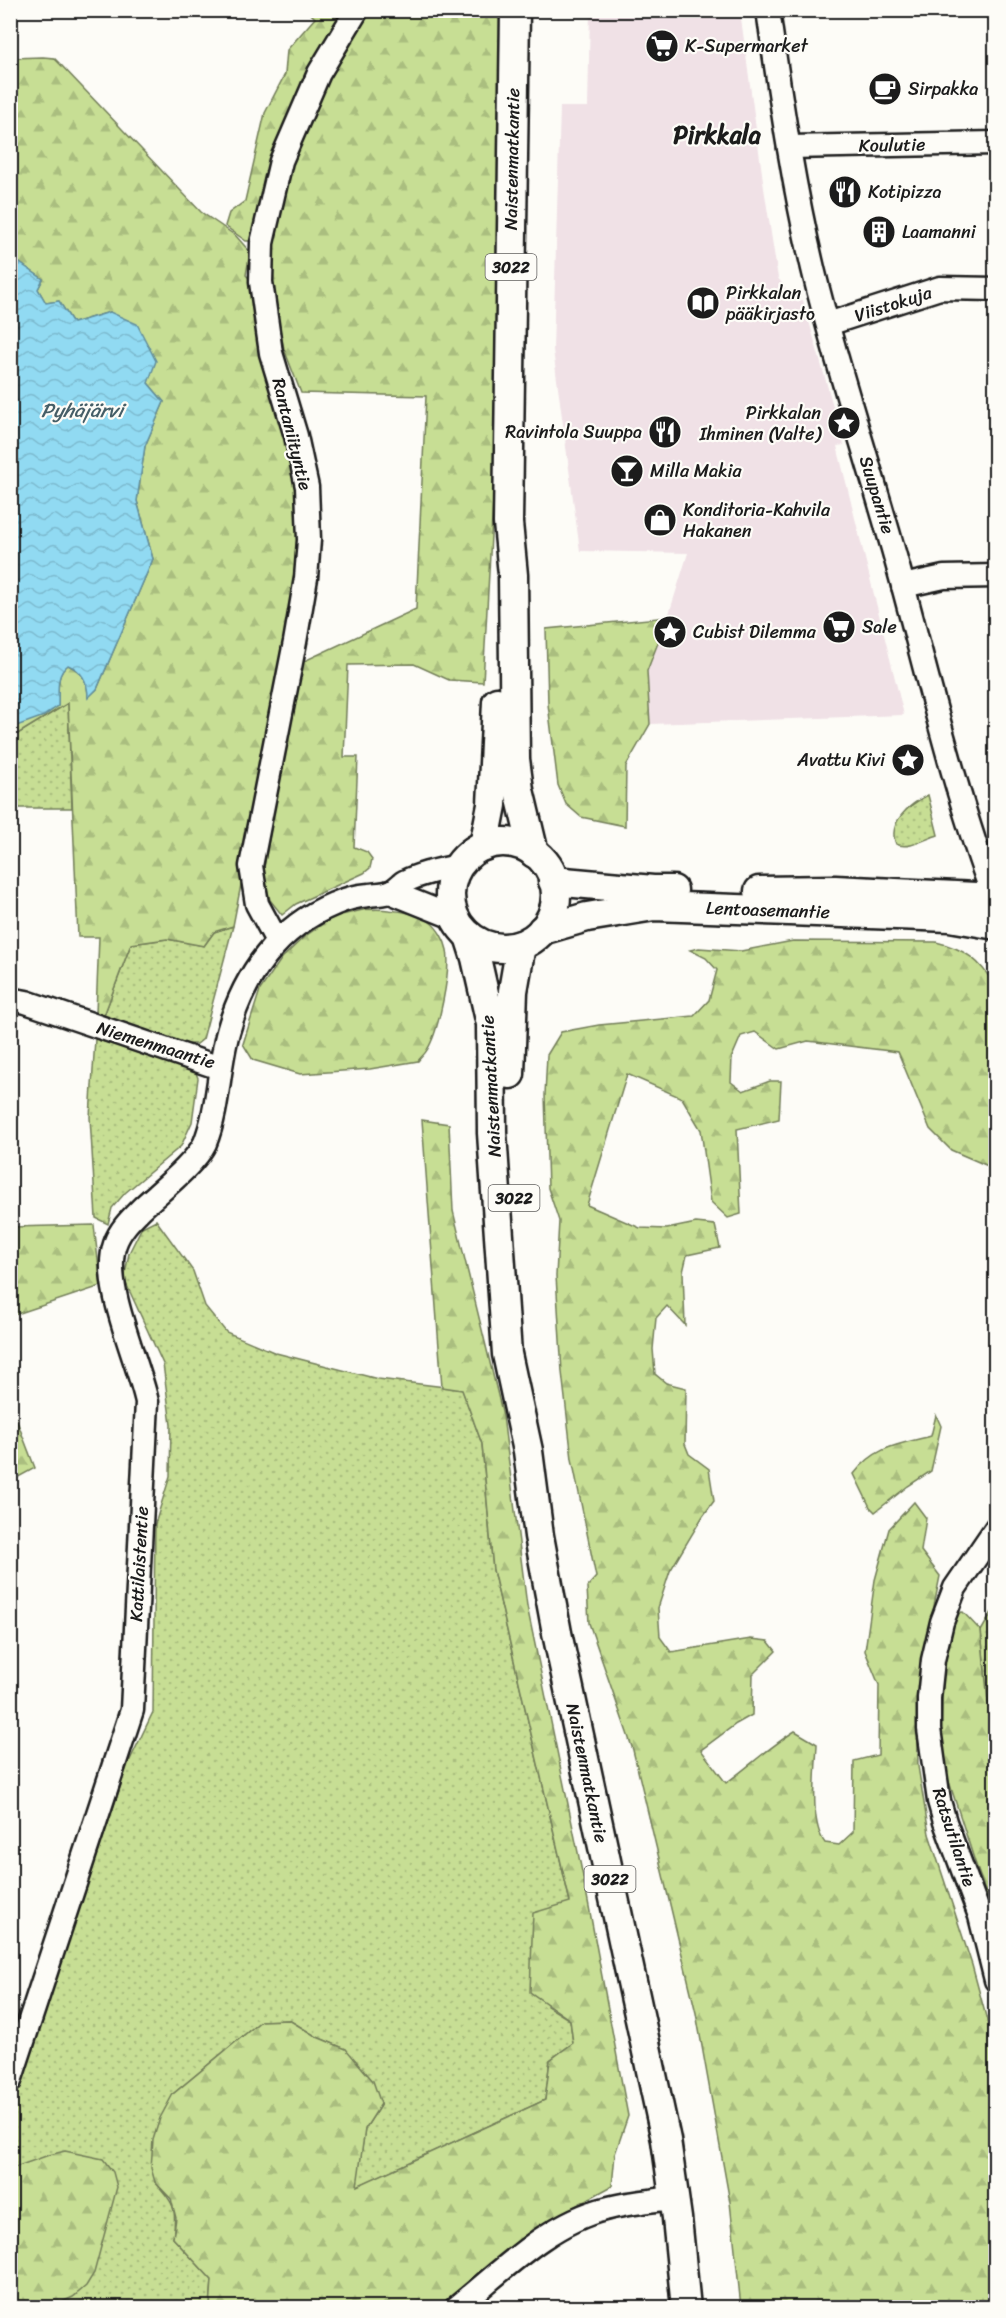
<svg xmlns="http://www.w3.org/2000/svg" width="1006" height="2318" viewBox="0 0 1006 2318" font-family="Sriracha,sans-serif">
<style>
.built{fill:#f0e1e6}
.grass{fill:url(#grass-dots);stroke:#727d58;stroke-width:1.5}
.forest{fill:url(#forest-firs);stroke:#727d58;stroke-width:1.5}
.water{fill:url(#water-waves);stroke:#628e9c;stroke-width:1.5}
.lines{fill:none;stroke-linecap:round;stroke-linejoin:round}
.minor-casing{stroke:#1c1c1c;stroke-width:27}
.major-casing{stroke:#1c1c1c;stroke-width:33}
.minor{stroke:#fdfcf7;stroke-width:22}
.major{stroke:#fdfcf7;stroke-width:28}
.labels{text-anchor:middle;stroke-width:4.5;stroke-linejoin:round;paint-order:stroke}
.shield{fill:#fdfcf7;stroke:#605f5e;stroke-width:1.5}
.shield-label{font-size:16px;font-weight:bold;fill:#1c1c1c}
.poi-label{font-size:18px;fill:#1c1c1c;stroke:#fdfcf7;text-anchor:start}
.street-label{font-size:18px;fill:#1c1c1c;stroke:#fdfcf7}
.water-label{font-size:20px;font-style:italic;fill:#455e67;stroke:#fdfcf7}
.district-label{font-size:24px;font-weight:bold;fill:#1c1c1c;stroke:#fdfcf7}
</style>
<defs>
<pattern id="grass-dots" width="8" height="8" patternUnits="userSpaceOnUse" patternTransform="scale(1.5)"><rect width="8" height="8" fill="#c7de94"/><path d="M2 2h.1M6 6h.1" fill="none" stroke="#aabe7f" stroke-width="1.8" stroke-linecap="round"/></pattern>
<pattern id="forest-firs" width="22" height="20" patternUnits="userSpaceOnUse" patternTransform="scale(1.5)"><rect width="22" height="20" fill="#c7de94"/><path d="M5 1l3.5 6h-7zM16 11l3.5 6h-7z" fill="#aabe7f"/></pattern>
<pattern id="water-waves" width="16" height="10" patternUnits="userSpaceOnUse" patternTransform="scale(1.5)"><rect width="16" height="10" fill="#91daf2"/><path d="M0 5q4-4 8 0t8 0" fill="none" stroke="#7cbacf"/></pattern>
</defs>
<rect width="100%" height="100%" fill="#fdfcf7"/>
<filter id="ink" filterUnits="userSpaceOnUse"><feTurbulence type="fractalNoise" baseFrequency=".0167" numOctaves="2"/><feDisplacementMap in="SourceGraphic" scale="12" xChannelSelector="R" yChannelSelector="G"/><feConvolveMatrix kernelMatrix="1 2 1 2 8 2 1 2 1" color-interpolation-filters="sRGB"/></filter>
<g filter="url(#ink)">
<!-- built -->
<polygon class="built" points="590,11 740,11 764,188 778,278 795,301 803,300 844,445 837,446 904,715 650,724 647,671 668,617 688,553 580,551 553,350 560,107 588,107"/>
<!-- grass -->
<g class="grass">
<polygon points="68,703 72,808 11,808 11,738"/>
<path d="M928 795 938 835C925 839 908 850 896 844 887 822 910 804 928 795Z"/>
<polygon points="233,926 203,1039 197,1044 188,1044 103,1018 131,944 167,939 204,946 214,932"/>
<polygon points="95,1039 190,1068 196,1073 198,1078 192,1122 181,1146 125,1193 112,1208 108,1224 96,1218 90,1117"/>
<path d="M156 1220 193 1271 205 1306 226 1332 276 1353 378 1379 462 1389 482 1444 493 1570 570 1902 547 2006 570 2020 573 2043 550 2060 545 2100 356 2187 365 2129 381 2104 346 2049 317 2037 289 2020 261 2021 173 2094 155 2182C175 2204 177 2208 173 2238L212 2280 210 2307 11 2308V2112L128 1764 153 1712 155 1524 170 1476 171 1425 163 1364 124 1279 129 1253 142 1227Z"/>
<polygon points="995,1607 995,1721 988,1702 981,1631"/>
</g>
<!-- forest -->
<g class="forest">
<polygon points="308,11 347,11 268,182 251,241 246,241 225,226 229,213 245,201 265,113 285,74 287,50 315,18"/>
<polygon points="367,11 502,11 495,463 483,682 449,680 414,664 348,665 344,757 358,757 354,847 367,852 372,859 370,868 364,873 296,904 282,915 270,900 263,873 300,663 416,609 426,396 301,393 284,349 267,264 275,213 305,125 341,56"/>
<path d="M43 57 54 58 62 66 201 212 236 236 250 252 246 275 256 286 301 500 292 622 233 926 214 932 204 946 167 939 131 944 103 1018H98L96 1013 99 937H78L68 703 11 738V728L58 706C59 690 55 675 68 665 83 672 88 682 88 697L97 689 153 559 137 501 145 446 164 402 148 383 110 312 73 323 59 301 46 303 38 289 43 279 11 257V58Z"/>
<polygon points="668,617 647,671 650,724 626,766 625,826 581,817 566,804 558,785 548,704 546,629"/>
<path d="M367 909C383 909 418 911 430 922 438 928 445 940 447 950 451 971 439 1031 427 1050 425 1054 421 1057 418 1061L370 1069 300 1074 253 1060 243 1044 260 990 282 958 304 937 333 917Z"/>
<path d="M793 941 936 942C965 949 980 960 995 986V1169L951 1150 930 1129 898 1052 808 1041 779 1049 755 1032 741 1036 732 1057 731 1082 743 1091 770 1081H781L779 1119 737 1129 741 1214 728 1218 711 1202 701 1130 682 1098 627 1074 587 1205 640 1228 667 1229 696 1223 715 1225 720 1248 687 1255 683 1272 685 1325 667 1306 656 1318 653 1349 655 1374 666 1383 686 1388 685 1444 689 1454 709 1469 714 1501 703 1516 670 1571 658 1608 660 1637 671 1652 751 1639 768 1641 776 1651 753 1674 752 1715 736 1724 701 1750 726 1783C749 1766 771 1746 795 1731L817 1744C816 1771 809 1822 825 1843L839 1845 853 1832 854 1761 878 1755 879 1685 865 1651 875 1580 889 1529 914 1502 926 1518 921 1551 940 1576 923 1661 917 1720 918 1766 929 1834 972 1965 995 2050V2307H741L730 2202 696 2013 633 1750 589 1623 587 1587 596 1577 572 1459 562 1372 556 1276 559 1221 548 1188 545 1095 547 1055 561 1032 599 1025 694 1016 709 1000 717 970 706 958 690 950 699 948 741 951Z"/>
<polygon points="422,1120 449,1124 453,1211 503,1416 527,1606 587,1896 628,2116 615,2154 612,2186 546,2222 440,2307 210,2308 212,2280 173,2238 176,2218 171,2199 155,2182 151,2168 153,2140 160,2118 173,2094 261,2021 289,2020 317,2037 346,2049 373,2081 381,2104 365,2129 357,2186 545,2100 550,2060 573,2043 570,2020 530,1992 533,1913 570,1902 493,1570 482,1444 462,1390 442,1387"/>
<polygon points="94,1225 101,1286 11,1316 11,1227"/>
<polygon points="10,1403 35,1468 11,1481 10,1481"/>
<path d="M936 1415 941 1426 931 1471 908 1486 875 1512 870 1507 854 1474C875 1446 900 1444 931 1436Z"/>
<polygon points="963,1612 981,1631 988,1702 995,1721 995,1919 975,1862 944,1766 941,1727 944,1652 955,1613"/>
<polygon points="65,2151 103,2159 113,2172 117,2187 94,2273 86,2286 73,2297 51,2307 11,2307 10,2186 15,2167 49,2155"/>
</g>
<!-- water -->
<path class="water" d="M11 257 43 279 38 289 46 303 59 301 73 323 110 312 137 324 156 361 148 383 164 402 145 446 137 501 153 559 97 689 88 698C88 683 83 671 68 665 55 675 59 691 58 706L44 716 11 728Z"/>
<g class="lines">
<!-- minor casing -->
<g class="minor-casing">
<g id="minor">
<path d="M768 10C781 103 795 198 818 289 841 379 870 467 895 556 927 672 953 790 996 903"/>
<polyline points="789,147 996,143"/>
<polyline points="828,324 940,288 996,289"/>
<polyline points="903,586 944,577 996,576"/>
<polyline points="390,892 455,918"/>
<polyline points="277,941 257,904 251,866 295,642 306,578 309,540 307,487 296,436 271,353 261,282 262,243 281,161 319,73 357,10"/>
<polyline points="10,999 26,1002 220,1068"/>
<polyline points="996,1528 955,1588 942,1622 933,1660 929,1698 929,1729 939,1801 945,1822 980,1916 996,1980"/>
<path d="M10 2081 132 1710 147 1402C138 1359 101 1285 115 1244 120 1229 132 1218 142 1208 160 1191 195 1164 205 1143 219 1108 218 1068 228 1032 244 975 278 927 334 904 345 899 358 896 369 895 376 894 386 894 392 891 397 889 401 883 406 881 422 873 442 869 459 866"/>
<path d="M456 2308C501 2272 548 2223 605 2209 627 2203 651 2201 673 2198"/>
</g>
</g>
<!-- major casing -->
<g class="major-casing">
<g id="major">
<polyline points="515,10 508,523 513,575 515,759 519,790 534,853"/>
<circle cx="503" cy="895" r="53"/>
<polyline points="484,846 492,805 497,702"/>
<polyline points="553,881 653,890 673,890"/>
<polyline points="759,891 835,890 996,898"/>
<polyline points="542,930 587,917 654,906 950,917 996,925"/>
<polyline points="469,936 476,958 491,1024 492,1133 507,1354 528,1451 539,1536 557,1633 666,2140 677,2218 686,2308"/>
<polyline points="510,1074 513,991 521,945"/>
</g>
</g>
<!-- minor -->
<use href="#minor" class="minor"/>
<!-- major -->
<use href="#major" class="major"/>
</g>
</g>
<!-- icons -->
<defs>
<g id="supermarket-disc" transform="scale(1.725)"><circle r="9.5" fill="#1c1c1c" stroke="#fdfcf7"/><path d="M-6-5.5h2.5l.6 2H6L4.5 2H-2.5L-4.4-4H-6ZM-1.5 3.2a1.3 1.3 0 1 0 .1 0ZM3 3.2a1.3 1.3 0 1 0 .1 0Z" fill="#fff"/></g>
<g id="cafe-disc" transform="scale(1.725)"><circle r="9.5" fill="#1c1c1c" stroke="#fdfcf7"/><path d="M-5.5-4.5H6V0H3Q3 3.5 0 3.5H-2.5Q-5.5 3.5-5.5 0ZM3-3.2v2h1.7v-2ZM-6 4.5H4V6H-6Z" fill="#fff"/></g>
<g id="restaurant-disc" transform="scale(1.725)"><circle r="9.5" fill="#1c1c1c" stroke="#fdfcf7"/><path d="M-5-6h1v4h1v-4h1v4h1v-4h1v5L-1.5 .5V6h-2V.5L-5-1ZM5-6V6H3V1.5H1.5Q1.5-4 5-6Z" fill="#fff"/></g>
<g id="building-disc" transform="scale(1.725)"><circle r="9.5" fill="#1c1c1c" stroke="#fdfcf7"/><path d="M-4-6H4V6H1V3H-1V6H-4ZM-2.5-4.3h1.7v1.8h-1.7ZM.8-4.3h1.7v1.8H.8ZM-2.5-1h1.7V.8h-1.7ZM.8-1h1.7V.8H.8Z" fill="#fff"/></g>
<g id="library-disc" transform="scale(1.725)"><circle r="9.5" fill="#1c1c1c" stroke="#fdfcf7"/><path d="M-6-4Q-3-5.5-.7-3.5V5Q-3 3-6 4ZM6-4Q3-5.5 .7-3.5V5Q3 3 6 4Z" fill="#fff"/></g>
<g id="sight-disc" transform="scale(1.725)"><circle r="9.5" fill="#1c1c1c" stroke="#fdfcf7"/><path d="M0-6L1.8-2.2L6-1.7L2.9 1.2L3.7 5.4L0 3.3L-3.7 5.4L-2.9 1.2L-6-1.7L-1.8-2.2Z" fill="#fff"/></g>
<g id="bar-disc" transform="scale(1.725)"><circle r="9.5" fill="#1c1c1c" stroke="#fdfcf7"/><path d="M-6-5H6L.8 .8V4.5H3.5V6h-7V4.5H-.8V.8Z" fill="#fff"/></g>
<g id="shop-disc" transform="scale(1.725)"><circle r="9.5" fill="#1c1c1c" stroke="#fdfcf7"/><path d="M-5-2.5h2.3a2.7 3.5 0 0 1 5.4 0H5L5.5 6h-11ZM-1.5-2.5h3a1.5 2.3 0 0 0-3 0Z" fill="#fff"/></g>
</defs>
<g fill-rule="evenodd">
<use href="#supermarket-disc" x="662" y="46"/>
<use href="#cafe-disc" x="885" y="89"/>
<use href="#restaurant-disc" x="845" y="192"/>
<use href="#building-disc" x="879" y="232"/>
<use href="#library-disc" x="703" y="303"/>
<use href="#sight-disc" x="844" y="423"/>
<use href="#restaurant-disc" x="665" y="432"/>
<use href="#bar-disc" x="627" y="471"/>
<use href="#shop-disc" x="660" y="520"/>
<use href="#supermarket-disc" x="839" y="627"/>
<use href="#sight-disc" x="670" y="632"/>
<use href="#sight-disc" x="908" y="760"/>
</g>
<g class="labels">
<!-- shield labels -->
<g class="shield">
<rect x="485.5" y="254" width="51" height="26" rx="4.5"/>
<rect x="488.5" y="1185" width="51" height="26" rx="4.5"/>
<rect x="584.5" y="1866" width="51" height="26" rx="4.5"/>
</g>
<g class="shield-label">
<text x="511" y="273">3022</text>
<text x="514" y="1204">3022</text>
<text x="610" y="1885">3022</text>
</g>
<!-- poi labels -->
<g class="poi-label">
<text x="685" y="52">K-Supermarket</text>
<text x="908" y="95">Sirpakka</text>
<text x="868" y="198">Kotipizza</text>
<text x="902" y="238">Laamanni</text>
<text x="726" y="299">Pirkkalan<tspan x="726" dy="21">pääkirjasto</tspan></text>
<text x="821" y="419" text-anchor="end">Pirkkalan<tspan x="821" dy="21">Ihminen (Valte)</tspan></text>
<text x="642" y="438" text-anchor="end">Ravintola Suuppa</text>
<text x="650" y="477">Milla Makia</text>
<text x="683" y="516">Konditoria-Kahvila<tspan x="683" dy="21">Hakanen</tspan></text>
<text x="862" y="633">Sale</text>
<text x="693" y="638">Cubist Dilemma</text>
<text x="885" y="766" text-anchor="end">Avattu Kivi</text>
</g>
<!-- street labels -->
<g class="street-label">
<text transform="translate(892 145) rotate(-1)" y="6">Koulutie</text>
<text transform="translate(512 159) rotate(-89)" y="6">Naistenmatkantie</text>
<text transform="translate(893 304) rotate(-18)" y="6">Viistokuja</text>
<text transform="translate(292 434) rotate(76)" y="6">Rantaniityntie</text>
<text transform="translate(877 495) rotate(73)" y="6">Suupantie</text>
<text transform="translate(768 910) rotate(2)" y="6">Lentoasemantie</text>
<text transform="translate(156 1045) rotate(17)" y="6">Niemenmaantie</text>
<text transform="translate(491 1086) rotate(-93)" y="6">Naistenmatkantie</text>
<text transform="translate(139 1564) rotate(-87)" y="6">Kattilaistentie</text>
<text transform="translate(587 1773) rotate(78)" y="6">Naistenmatkantie</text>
<text transform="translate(954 1837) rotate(72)" y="6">Ratsutilantie</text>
</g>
<!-- water labels -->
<g class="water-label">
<text x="82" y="417">Pyhäjärvi</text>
</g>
<!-- district labels -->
<g class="district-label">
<text x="717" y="143">Pirkkala</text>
</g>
</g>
<!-- margin -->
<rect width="1006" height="2318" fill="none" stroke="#fdfcf7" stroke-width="36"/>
<rect x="18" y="18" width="970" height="2282" fill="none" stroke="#1c1c1c" stroke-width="2" filter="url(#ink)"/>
</svg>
